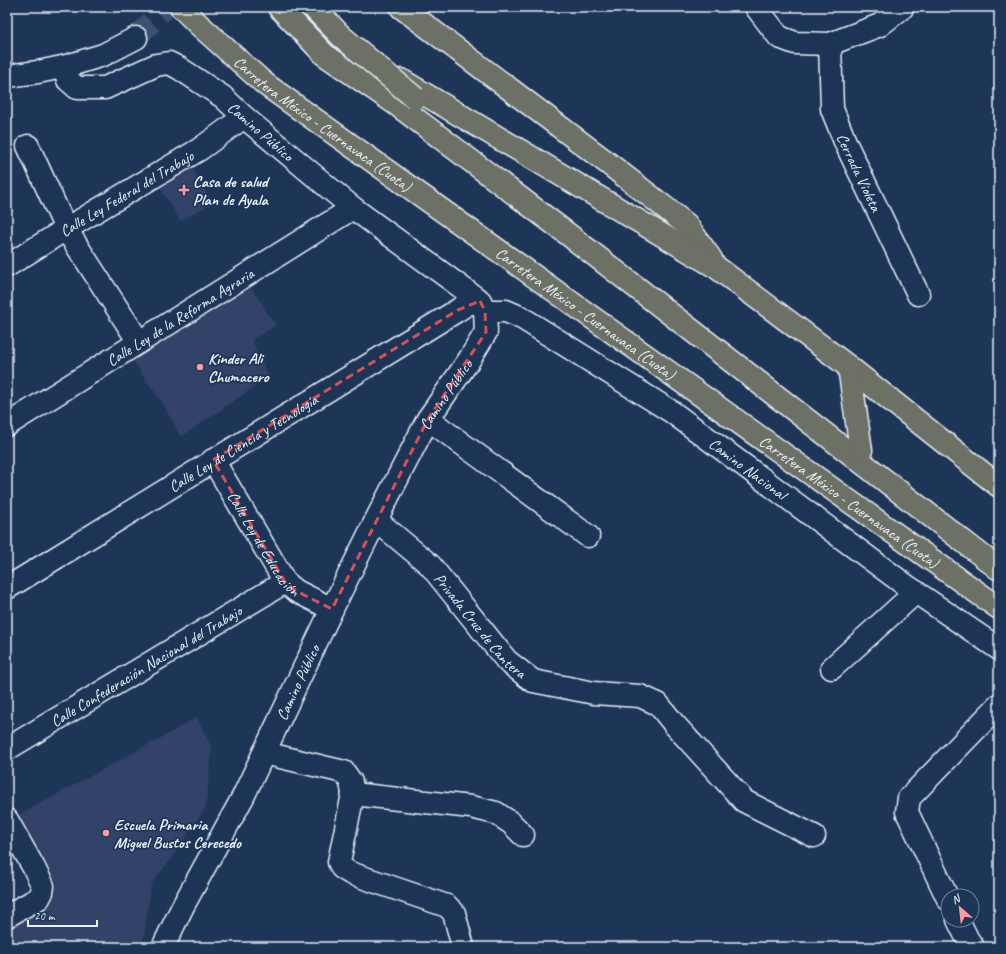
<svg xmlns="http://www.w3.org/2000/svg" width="1006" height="954" viewBox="0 0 1006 954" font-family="Caveat,sans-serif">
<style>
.built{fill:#304367}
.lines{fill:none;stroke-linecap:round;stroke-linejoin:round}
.secondary-tunnel{stroke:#3b516f;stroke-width:22;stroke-dasharray:22 11;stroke-linecap:butt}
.street-casing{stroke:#e8f1f8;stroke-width:25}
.secondary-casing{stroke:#e8f1f8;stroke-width:25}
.highway-casing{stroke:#e8f1f8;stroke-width:25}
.street{stroke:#1d3557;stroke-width:22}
.secondary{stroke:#1d3557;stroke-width:22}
.highway{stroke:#6c7065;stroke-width:22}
.highway-bridge-casing{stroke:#e8f1f8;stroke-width:25;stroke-linecap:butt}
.highway-bridge{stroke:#6c7065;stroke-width:22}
.marked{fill:none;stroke:#da5052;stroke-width:3;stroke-dasharray:8 5;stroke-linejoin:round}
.poi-dot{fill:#ff9aa2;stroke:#1d3557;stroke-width:1.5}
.labels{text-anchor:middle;stroke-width:3.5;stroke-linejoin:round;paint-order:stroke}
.street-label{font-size:16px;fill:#e8f1f8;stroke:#1d3557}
.poi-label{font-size:16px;font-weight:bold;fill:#e8f1f8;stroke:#1d3557;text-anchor:start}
</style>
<rect width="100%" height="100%" fill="#1d3557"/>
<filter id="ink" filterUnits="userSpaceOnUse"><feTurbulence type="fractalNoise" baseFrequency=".025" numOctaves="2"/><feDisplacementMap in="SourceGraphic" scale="8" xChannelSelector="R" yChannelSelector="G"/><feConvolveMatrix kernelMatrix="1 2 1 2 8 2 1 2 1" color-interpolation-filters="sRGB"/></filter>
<g filter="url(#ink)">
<!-- built -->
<g class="built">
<polygon points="187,160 213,203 180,221 154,177"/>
<polygon points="250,286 276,325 252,340 269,377 181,437 159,398 130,357"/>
<polygon points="197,717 212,748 206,807 178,849 151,885 144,938 139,947 7,947 7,906 52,879 15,817 166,735"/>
</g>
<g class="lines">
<!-- secondary-tunnel -->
<polyline class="secondary-tunnel" points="136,38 166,7"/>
<!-- street casing -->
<g class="street-casing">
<g id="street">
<path id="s1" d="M830 44 832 109 846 144 918 294"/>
<polyline points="7,76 38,72 67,66"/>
<polyline points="28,146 66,229 139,342"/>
<path id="s2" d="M485 311H506L522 318 672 412 904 584 999 649"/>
<polyline points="428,419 588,536"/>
<path id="s3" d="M7 425 353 208"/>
<path id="s4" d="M213 460 285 582 296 591 332 609"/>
<path id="s5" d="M376 520 430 565 507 661 533 681 594 693 640 696 658 704 674 724 744 801 814 836"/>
<path id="s6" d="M7 588 458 310 467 304 480 301"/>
<polyline points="832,668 916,592"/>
<path id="s7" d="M7 749 285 582"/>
<polyline points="264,753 344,772 351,782 353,794 339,862 342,868 350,873 447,906 454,913 463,947"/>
<polyline points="353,794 471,807 496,813 511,823 523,835"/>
<polyline points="7,820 34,868 43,886 42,892 39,898 7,916"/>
<polyline points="948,899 907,812 909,798 999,705"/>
<polyline points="958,920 968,940 973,947"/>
<path id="s8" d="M163 947 183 906 243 797 332 609 376 520 428 419 469 360 486 332 485 311 480 301 353 208 244 117"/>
</g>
</g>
<!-- secondary casing -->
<g class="secondary-casing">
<g id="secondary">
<polyline points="756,7 779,37 795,43 830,44 880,25 903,7"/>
<path id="s9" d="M7 266 66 229 200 149 244 117 223 97 179 68 169 63 156 65 105 88H77L68 80 67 66 103 55 136 38"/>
</g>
</g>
<!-- highway casing -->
<g class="highway-casing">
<g id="highway">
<path id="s10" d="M181 7 198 24 265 84 999 608"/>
<polyline points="279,7 325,55 396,104 565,232 999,569"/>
<polyline points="401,7 609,164 686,224 711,259"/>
<polyline points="401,80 716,267 849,367 999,486"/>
<polyline points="849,367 861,450"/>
</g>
</g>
<!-- street -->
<use href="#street" class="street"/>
<!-- secondary -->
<use href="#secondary" class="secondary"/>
<!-- highway -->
<use href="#highway" class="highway"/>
<!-- highway-bridge casing -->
<g class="highway-bridge-casing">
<polyline id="highway-bridge" points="313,7 341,36 415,98"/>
</g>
<!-- highway-bridge -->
<use href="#highway-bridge" class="highway-bridge"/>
</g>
</g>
<!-- marked area -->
<path class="marked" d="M480 301 485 311 486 332 428 419 332 609 296 591 285 582 213 460 458 310Z"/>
<!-- markers -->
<g class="poi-dot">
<path d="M182 184h4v4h4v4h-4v4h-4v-4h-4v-4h4z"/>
<circle cx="200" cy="367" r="4"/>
<circle cx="106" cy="833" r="4"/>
</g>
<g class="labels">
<!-- street labels -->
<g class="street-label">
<text dy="6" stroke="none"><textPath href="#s10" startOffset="184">Carretera México - Cuernavaca (Cuota)</textPath></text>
<text transform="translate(261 131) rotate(41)" y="6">Camino Público</text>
<text dy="6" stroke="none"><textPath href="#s1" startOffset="134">Cerrada Violeta</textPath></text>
<text dy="6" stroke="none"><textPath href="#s9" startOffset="140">Calle Ley Federal del Trabajo</textPath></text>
<text dy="6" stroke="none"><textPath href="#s10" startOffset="508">Carretera México - Cuernavaca (Cuota)</textPath></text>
<text dy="6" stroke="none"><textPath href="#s3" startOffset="204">Calle Ley de la Reforma Agraria</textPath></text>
<text dy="6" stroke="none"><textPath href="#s8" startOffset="621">Camino Público</textPath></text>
<text dy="6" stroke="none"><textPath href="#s6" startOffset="277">Calle Ley de Ciencia y Tecnología</textPath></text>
<text dy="6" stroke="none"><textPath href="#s2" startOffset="310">Camino Nacional</textPath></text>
<text dy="6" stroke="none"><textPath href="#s10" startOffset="832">Carretera México - Cuernavaca (Cuota)</textPath></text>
<text dy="6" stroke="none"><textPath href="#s4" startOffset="98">Calle Ley de Educación</textPath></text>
<text dy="6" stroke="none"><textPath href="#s5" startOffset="149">Privada Cruz de Cantera</textPath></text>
<text dy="6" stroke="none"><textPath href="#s7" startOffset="162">Calle Confederación Nacional del Trabajo</textPath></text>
<text dy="6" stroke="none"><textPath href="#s8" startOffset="297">Camino Público</textPath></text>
</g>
<!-- poi labels -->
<g class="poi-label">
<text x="193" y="187">Casa de salud<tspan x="193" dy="18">Plan de Ayala</tspan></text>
<text x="208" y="364">Kinder Ali<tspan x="208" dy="18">Chumacero</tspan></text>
<text x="114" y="830">Escuela Primaria<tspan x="114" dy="18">Miguel Bustos Cerecedo</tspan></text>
</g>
</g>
<!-- margin -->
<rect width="1006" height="954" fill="none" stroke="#1d3557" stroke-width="24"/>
<rect x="12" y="12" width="982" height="930" fill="none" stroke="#e8f1f8" stroke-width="1.5" filter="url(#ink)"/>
<!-- north arrow -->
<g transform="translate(960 908) rotate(332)"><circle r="19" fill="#1d3557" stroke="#6e8097"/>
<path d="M0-3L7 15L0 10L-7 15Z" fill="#ff9aa2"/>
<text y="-6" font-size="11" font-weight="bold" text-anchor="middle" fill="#e8f1f8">N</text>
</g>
<!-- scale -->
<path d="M28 920v6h69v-6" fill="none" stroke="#e8f1f8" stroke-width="2"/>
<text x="34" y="920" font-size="12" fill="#e8f1f8" stroke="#1d3557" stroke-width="3" paint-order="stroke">20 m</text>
</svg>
